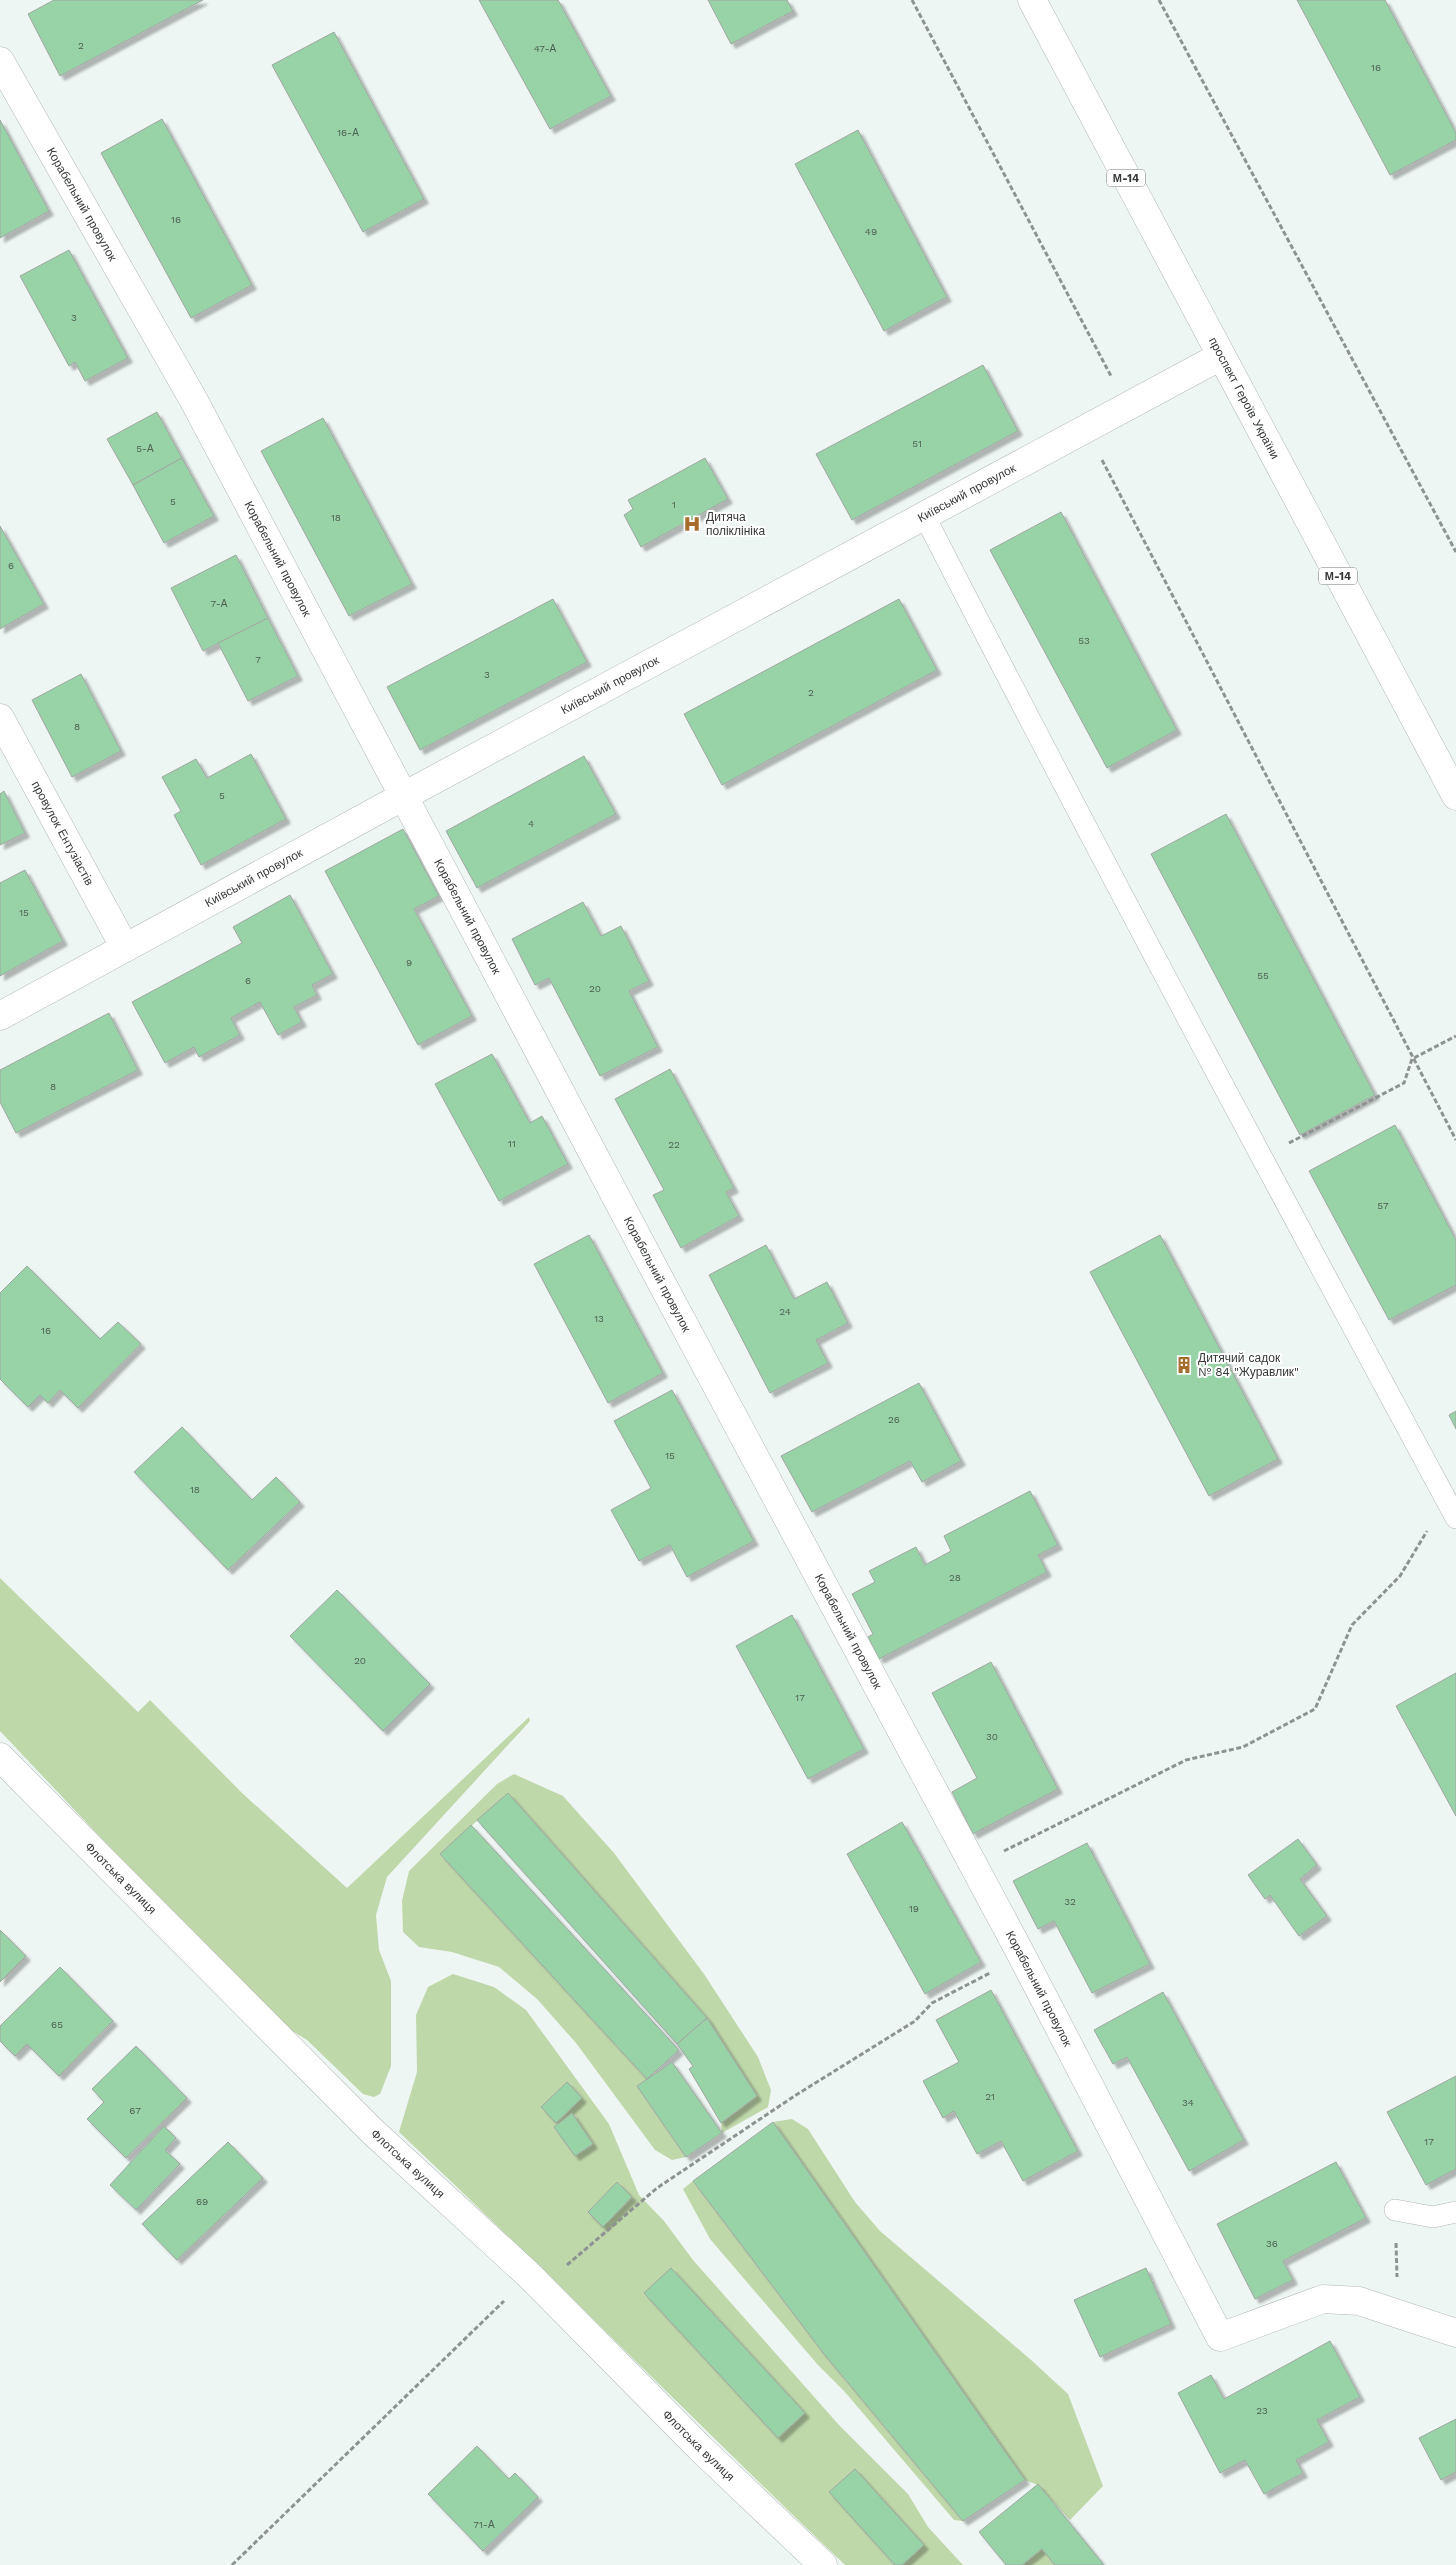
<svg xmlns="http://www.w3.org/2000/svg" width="1456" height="2565" viewBox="0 0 1456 2565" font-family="'Work Sans',sans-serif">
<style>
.green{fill:#bfd8aa}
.building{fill:#97d3a7;stroke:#a1a6a2;filter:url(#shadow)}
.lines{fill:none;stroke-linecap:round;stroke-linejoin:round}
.lane-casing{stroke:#b2b9b7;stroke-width:22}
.street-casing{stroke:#b2b9b7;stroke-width:29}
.highway-casing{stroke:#b2b9b7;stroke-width:29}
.path{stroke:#8d9391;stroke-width:3;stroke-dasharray:5 2.5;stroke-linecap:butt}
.lane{stroke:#fff;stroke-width:21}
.street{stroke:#fff;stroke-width:28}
.highway{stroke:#fff;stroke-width:28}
.labels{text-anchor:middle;stroke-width:4;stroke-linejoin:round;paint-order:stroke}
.number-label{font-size:10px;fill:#4e6054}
.shield{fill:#fff;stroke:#727474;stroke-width:1}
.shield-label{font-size:11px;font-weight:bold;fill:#363938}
.street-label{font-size:12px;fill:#363938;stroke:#fff}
.poi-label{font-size:12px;fill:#363938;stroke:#fff;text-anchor:start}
</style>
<defs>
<filter id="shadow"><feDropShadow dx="4.5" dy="4.5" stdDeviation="1" flood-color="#0004"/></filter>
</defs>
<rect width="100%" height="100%" fill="#eef6f3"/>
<!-- green -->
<g class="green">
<polygon points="0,1578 138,1712 150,1700 242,1793 347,1888 529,1717 530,1721 387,1877 376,1915 379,1950 391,1981 391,2066 380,2094 374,2097 363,2094 307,2040 271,2018 0,1731"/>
<polygon points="514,1774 563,1796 614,1853 704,1974 758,2057 771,2090 768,2107 722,2133 721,2123 757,2096 707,2018 508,1793 440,1854 647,2079 637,2086 686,2157 672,2160 655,2150 576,2043 537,1999 499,1967 452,1952 419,1947 403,1932 402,1901 409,1871 497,1784"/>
<path d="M453 1974 494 1987 526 2010 609 2124 639 2195 664 2221 693 2260 839 2425 908 2494 928 2527 963 2565H845C695 2422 550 2274 399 2132L417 2072 416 2015 428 1987Z"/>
<polygon points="792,2119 808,2129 855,2202 880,2231 1030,2359 1068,2394 1103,2486 1070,2520 1038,2485 1025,2480 773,2122"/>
<polygon points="693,2181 824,2354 963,2521 954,2520 844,2391 818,2365 710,2239 683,2189"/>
<polygon points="1042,2549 1055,2565 1022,2565"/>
</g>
<!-- building -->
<g class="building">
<polygon points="54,0 203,0 60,76 28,14"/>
<polygon points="479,0 558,0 611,96 550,129"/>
<polygon points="708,0 787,0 793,11 731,44"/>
<polygon points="1297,0 1385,0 1456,133 1456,140 1390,175"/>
<polygon points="334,32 424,199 363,232 272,65"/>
<polygon points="162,119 252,285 191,318 101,153"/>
<polygon points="0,120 49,211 0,238"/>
<polygon points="858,130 947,297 884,331 795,164"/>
<polygon points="69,250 128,358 85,381 75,362 69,366 20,276"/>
<polygon points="983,365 1018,431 852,520 816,454"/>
<polygon points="157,412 182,458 133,485 107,439"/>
<polygon points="323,418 412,584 349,616 261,451"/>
<polygon points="182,458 214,516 164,543 133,485"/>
<polygon points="705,458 728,499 641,547 624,515 633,509 628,500"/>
<polygon points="1061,512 1177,730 1107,768 990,550"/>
<polygon points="0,526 44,604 0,629"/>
<polygon points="236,555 268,618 203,651 171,588"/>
<polygon points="553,599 587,662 420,750 387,687"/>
<polygon points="899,599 937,670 722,785 684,714"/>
<polygon points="268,618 298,676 248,701 218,643"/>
<polygon points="81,674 121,751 72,777 32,700"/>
<polygon points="251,754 286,819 201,865 174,815 181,811 162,777 196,759 207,778"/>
<polygon points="584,756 616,814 477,888 446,831"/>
<polygon points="4,791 25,833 0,845 0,794"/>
<polygon points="1226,814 1375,1095 1300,1135 1151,854"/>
<polygon points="403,829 439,896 414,909 472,1016 418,1045 325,871"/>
<polygon points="25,870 63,941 0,976 0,883"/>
<polygon points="290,895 333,974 312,985 317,995 294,1007 302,1022 278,1035 260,1002 231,1018 240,1035 199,1057 194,1047 165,1063 132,1002 242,943 233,927"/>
<polygon points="583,902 601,936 621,926 649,981 629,991 658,1047 600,1076 549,978 535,985 512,939"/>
<polygon points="109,1013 138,1070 16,1133 0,1102 0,1070"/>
<polygon points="492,1054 530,1123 542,1116 568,1164 499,1201 435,1084"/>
<polygon points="670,1069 734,1188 726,1192 739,1216 681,1248 653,1195 664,1190 615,1099"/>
<polygon points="1395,1125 1456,1240 1456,1285 1389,1320 1309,1171"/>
<polygon points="589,1235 663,1373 608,1403 534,1264"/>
<polygon points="1160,1235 1278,1459 1209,1496 1090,1272"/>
<polygon points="766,1245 794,1299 827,1282 848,1323 816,1340 828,1363 770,1393 709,1275"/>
<polygon points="27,1266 100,1339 118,1322 141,1344 78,1408 60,1390 48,1403 40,1395 28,1407 0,1379 0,1293"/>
<polygon points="919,1383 961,1461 922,1482 910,1461 812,1512 781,1456"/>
<polygon points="672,1390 754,1541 687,1577 670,1545 639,1561 611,1510 651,1488 614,1421"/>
<polygon points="1456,1411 1456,1429 1449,1415"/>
<polygon points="182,1427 252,1500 276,1477 300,1502 228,1570 134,1472"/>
<polygon points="1030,1491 1058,1545 1038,1555 1047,1572 879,1659 868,1637 873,1634 852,1594 875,1582 869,1571 916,1547 925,1565 951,1551 944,1536"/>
<polygon points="337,1590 430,1684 383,1731 290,1636"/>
<polygon points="792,1615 864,1749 808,1779 736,1646"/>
<polygon points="991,1662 1058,1789 973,1834 952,1792 977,1778 932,1693"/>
<polygon points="1456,1673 1456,1816 1396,1706"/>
<polygon points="508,1793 707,2018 677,2044 477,1820"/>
<polygon points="902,1822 981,1962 925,1994 847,1854"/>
<polygon points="471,1825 679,2050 647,2079 440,1854"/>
<polygon points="1298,1839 1317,1865 1300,1879 1327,1916 1299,1936 1270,1895 1265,1899 1248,1875"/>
<polygon points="1087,1843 1150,1964 1092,1993 1054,1921 1038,1929 1013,1881"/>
<polygon points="0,1930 26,1956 0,1982"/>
<polygon points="60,1967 113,2021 59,2076 27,2044 15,2056 0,2041 0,2026"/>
<polygon points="991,1990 1078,2151 1023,2181 1001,2141 977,2154 954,2111 943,2118 923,2081 959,2062 936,2020"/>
<polygon points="1163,1992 1244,2140 1189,2171 1127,2057 1113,2064 1094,2030"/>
<polygon points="707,2018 757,2096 721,2123 689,2069 693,2066 677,2044"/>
<polygon points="136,2046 187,2098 126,2158 87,2119 104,2102 92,2089"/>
<polygon points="672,2062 722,2133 686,2157 637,2086"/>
<polygon points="1456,2076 1456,2169 1426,2185 1387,2112"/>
<polygon points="567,2082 582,2098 556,2123 541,2107"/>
<polygon points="572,2113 593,2144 575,2156 554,2127"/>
<polygon points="773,2122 1025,2480 963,2521 824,2354 693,2181"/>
<polygon points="164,2126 176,2138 165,2150 180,2164 136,2210 110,2185"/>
<polygon points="228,2142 263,2178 177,2260 142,2224"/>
<polygon points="1336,2162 1366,2218 1283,2261 1293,2280 1255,2299 1217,2224"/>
<polygon points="617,2182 632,2197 603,2227 588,2212"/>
<polygon points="671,2268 805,2413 778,2438 644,2293"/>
<polygon points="1146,2268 1171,2324 1100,2357 1074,2300"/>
<polygon points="1330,2341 1360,2397 1317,2420 1329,2442 1296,2460 1303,2473 1264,2494 1245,2460 1220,2473 1178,2393 1211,2375 1224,2399"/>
<polygon points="1456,2419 1456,2472 1441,2480 1419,2438"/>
<polygon points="477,2446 509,2479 515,2473 538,2497 483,2551 428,2494"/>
<polygon points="855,2469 924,2545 902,2565 895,2565 829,2492"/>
<polygon points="1038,2484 1104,2565 1055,2565 1042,2549 1022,2565 1006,2565 979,2532"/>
</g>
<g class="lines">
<!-- lane casing -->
<g class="lane-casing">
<g id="lane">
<path d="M924 515C1097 852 1276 1185 1456 1518"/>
<polyline points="1395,2210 1433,2217 1456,2212"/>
</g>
</g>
<!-- street casing -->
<g class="street-casing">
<g id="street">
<path id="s1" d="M0 61 193 399 659 1278 1022 1956 1220 2337 1323 2299 1359 2301 1456 2333"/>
<path id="s2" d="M0 718 125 948"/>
<path id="s3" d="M0 1016 404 796 1221 356"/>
<path id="s4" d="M0 1757 372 2131 530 2276 700 2448 823 2565"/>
</g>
</g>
<!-- highway casing -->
<g class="highway-casing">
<g id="highway">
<path id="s5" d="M1032 0 1456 796"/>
</g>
</g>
<!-- path -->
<g class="path">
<polyline points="912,0 1111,376"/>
<polyline points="1159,0 1456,552"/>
<polyline points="1102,460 1456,1140"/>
<polyline points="1289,1143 1404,1083 1412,1059 1456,1036"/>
<polyline points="1004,1851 1186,1760 1243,1747 1315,1709 1352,1625 1400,1576 1427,1531"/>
<polyline points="1396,2243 1397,2277"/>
<polyline points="567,2265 657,2188 796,2095 915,2021 932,2003 990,1973"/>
<polyline points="232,2565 504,2301"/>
</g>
<!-- lane -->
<use href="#lane" class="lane"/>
<!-- street -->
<use href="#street" class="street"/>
<!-- highway -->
<use href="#highway" class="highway"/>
</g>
<!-- icons -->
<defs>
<g id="hospital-bare" transform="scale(1.35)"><path d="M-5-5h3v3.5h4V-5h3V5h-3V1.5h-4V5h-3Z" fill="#a66c2b" stroke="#fff" stroke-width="2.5" paint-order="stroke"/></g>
<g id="building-bare" transform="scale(1.35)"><path d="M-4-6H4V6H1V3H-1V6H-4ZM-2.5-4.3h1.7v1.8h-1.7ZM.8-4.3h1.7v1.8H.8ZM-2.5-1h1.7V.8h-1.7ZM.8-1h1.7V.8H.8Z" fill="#a66c2b" stroke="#fff" stroke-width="2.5" paint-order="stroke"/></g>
</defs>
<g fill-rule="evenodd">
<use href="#hospital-bare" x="692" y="524"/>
<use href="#building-bare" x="1184" y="1365"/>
</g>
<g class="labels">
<!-- number labels -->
<g class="number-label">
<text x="81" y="49">2</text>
<text x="545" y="52">47-А</text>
<text x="1376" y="71">16</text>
<text x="348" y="136">16-А</text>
<text x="176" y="223">16</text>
<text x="871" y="235">49</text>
<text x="74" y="321">3</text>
<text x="917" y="447">51</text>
<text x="145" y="452">5-А</text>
<text x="173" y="505">5</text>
<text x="674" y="508">1</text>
<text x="336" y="521">18</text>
<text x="11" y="569">6</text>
<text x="219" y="607">7-А</text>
<text x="1084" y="644">53</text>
<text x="258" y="663">7</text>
<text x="487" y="678">3</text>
<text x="811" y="696">2</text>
<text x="77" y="730">8</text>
<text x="222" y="799">5</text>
<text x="531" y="827">4</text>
<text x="24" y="916">15</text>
<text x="409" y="966">9</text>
<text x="1263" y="979">55</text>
<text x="248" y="984">6</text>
<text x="595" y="992">20</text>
<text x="53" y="1090">8</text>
<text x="512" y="1147">11</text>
<text x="674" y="1148">22</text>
<text x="1383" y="1209">57</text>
<text x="785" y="1315">24</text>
<text x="599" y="1322">13</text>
<text x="46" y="1334">16</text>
<text x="894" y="1423">26</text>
<text x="670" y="1459">15</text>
<text x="195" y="1493">18</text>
<text x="955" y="1581">28</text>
<text x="360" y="1664">20</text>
<text x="800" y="1701">17</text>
<text x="992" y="1740">30</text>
<text x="1070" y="1905">32</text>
<text x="914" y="1912">19</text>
<text x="57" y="2028">65</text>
<text x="990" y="2100">21</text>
<text x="1188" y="2106">34</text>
<text x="135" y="2114">67</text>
<text x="1429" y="2145">17</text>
<text x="202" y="2205">69</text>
<text x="1272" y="2247">36</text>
<text x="1262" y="2414">23</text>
<text x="484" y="2528">71-А</text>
</g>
<!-- shield labels -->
<g class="shield">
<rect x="1107" y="169.5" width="38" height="17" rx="4"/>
<rect x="1319" y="567.5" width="38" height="17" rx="4"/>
</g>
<g class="shield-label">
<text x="1126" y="182">М-14</text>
<text x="1338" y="580">М-14</text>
</g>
<!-- street labels -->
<g class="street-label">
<text dy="4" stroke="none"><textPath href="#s1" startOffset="165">Корабельний провулок</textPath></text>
<text dy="4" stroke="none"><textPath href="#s5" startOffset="451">проспект Героїв України</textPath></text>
<text dy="4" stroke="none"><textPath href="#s3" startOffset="1099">Київський провулок</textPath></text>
<text dy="4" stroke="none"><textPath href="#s1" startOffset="570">Корабельний провулок</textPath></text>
<text dy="4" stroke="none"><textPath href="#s3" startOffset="694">Київський провулок</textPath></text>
<text dy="4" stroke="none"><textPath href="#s2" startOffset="131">провулок Ентузіастів</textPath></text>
<text dy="4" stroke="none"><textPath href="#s3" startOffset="289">Київський провулок</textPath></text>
<text dy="4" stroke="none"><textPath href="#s1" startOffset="975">Корабельний провулок</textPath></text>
<text dy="4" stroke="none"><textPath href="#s1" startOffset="1380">Корабельний провулок</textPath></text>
<text dy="4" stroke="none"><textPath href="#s1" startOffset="1785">Корабельний провулок</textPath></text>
<text dy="4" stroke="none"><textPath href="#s4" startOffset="171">Флотська вулиця</textPath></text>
<text dy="4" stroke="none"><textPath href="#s1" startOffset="2190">Корабельний провулок</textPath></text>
<text dy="4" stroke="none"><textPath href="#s4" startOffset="576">Флотська вулиця</textPath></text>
<text dy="4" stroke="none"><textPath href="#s4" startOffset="981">Флотська вулиця</textPath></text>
</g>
<!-- poi labels -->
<g class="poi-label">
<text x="706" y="521">Дитяча<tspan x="706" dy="14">поліклініка</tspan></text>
<text x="1198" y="1362">Дитячий садок<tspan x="1198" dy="14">№ 84 "Журавлик"</tspan></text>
</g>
</g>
</svg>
